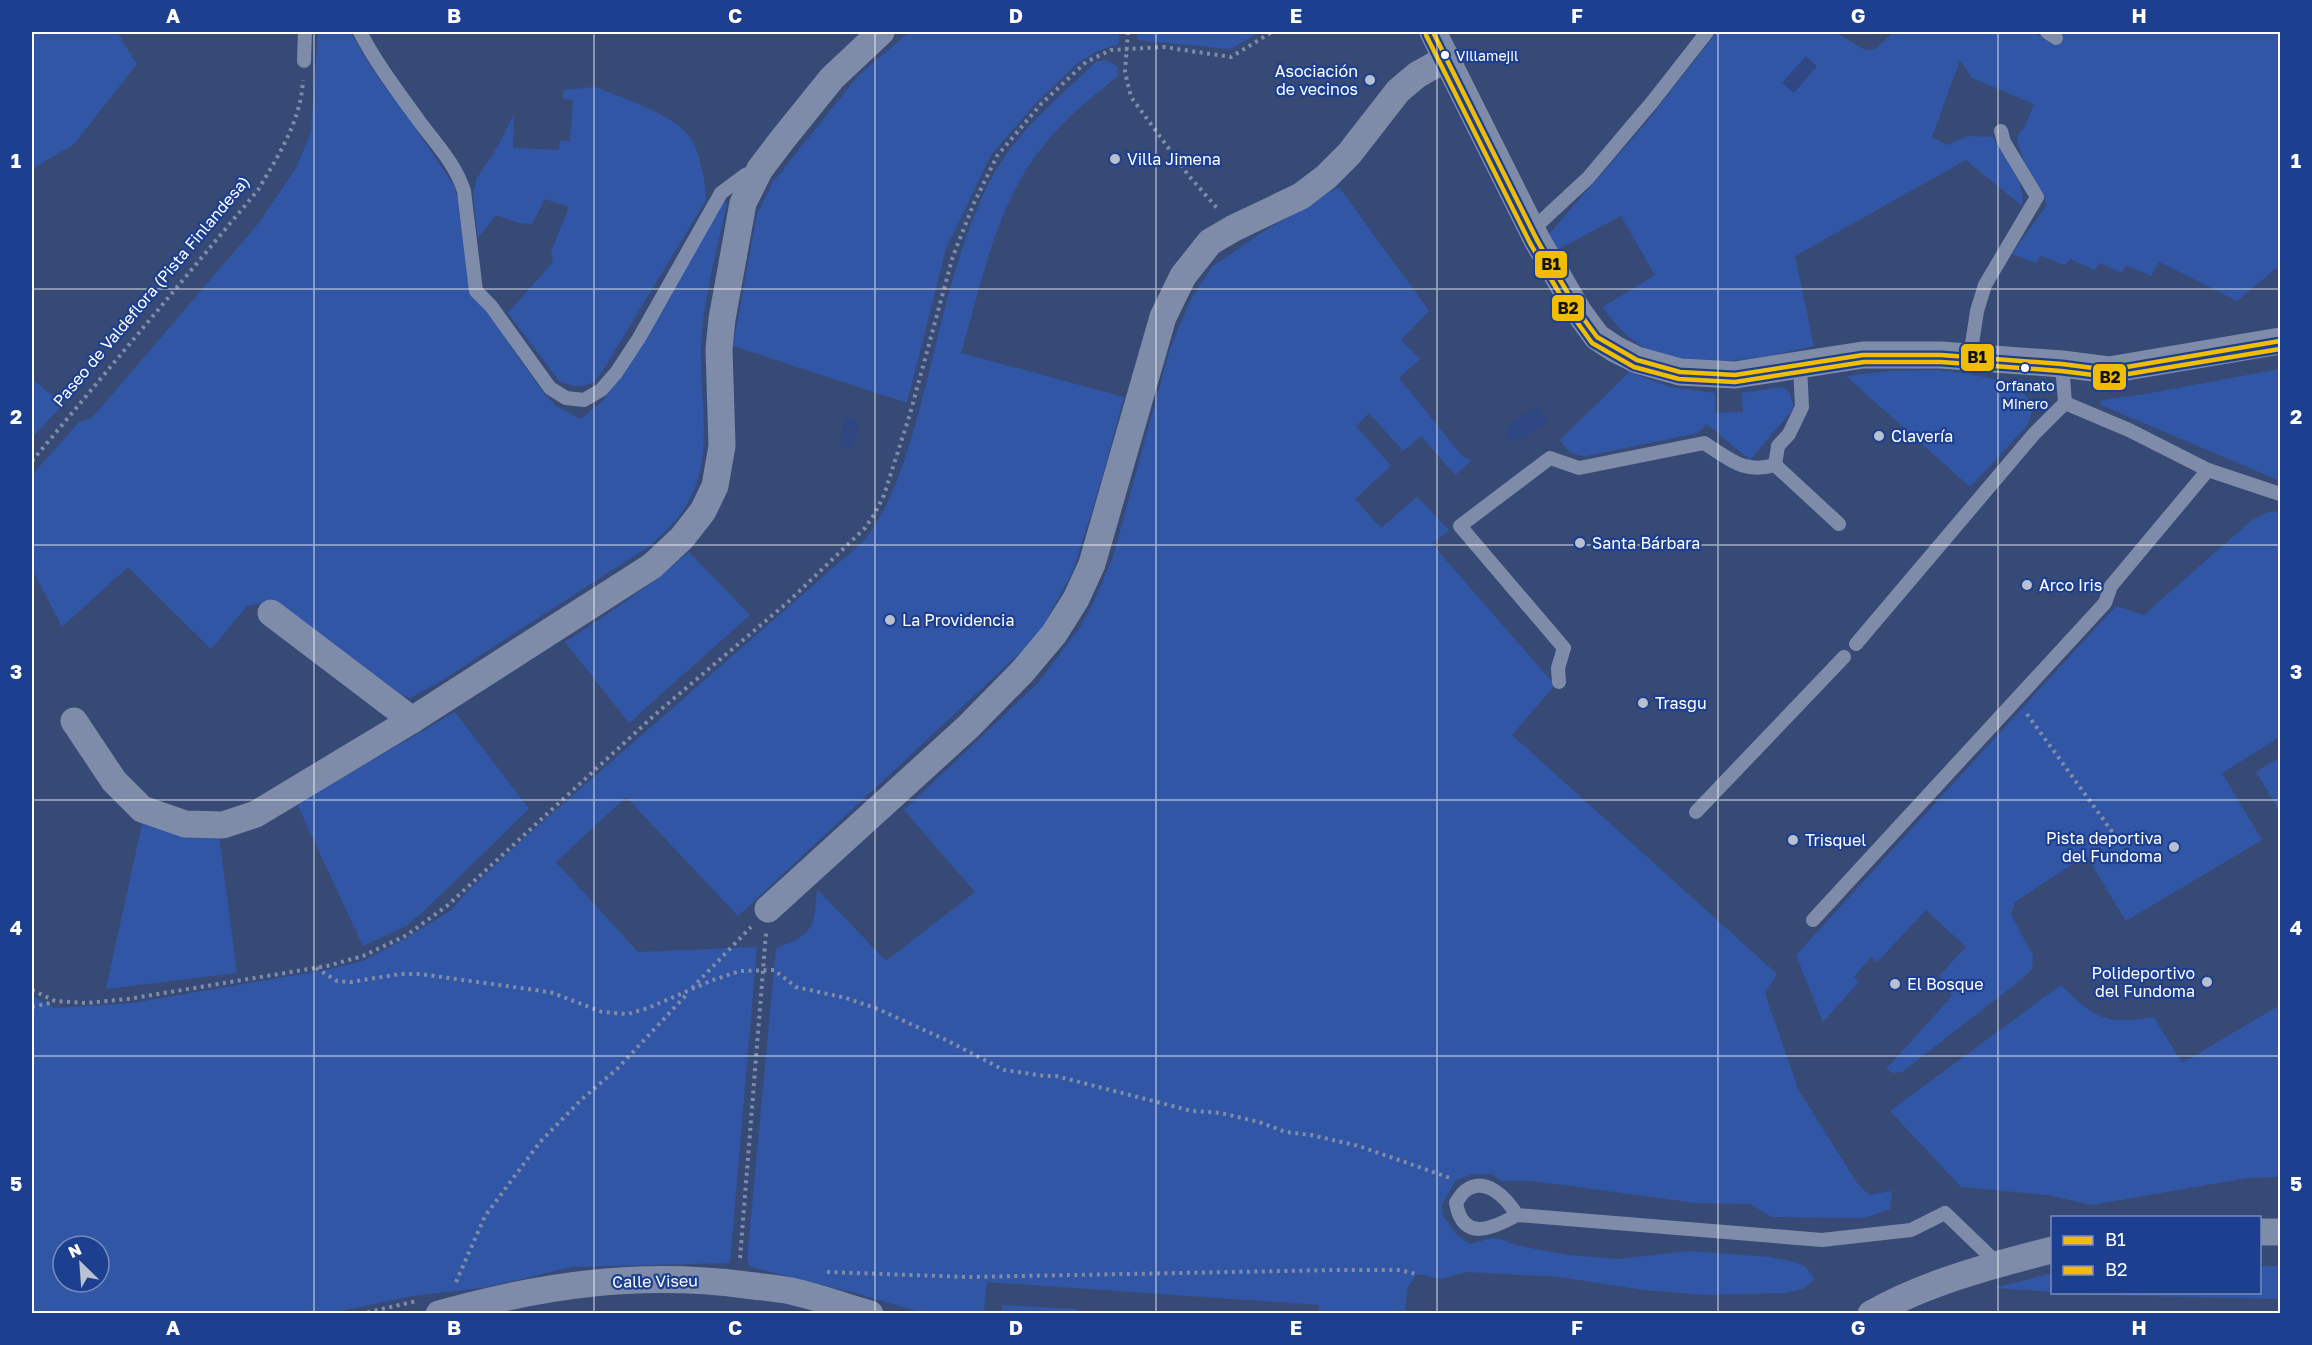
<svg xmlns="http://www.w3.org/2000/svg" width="2312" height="1345" viewBox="0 0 2312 1345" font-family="'Golos Text',sans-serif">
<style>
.green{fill:#3156a6;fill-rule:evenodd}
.water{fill:#2f4782}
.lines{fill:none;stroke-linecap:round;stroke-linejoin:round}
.path{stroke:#7e8ca9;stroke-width:4;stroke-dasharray:3 4.5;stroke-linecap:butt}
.lane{stroke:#7e8ca9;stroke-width:14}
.street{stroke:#7e8ca9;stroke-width:27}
.bus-1-casing{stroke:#1d3f90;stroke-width:9}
.bus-2-casing{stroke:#1d3f90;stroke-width:9}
.bus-1{stroke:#f1bd00;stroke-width:4.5}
.bus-2{stroke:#f1bd00;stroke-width:4.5}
.grid{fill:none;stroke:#fff;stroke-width:1.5;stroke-opacity:0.55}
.bus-dot{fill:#fff;stroke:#1d3f90;stroke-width:2}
.poi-dot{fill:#b9c0cf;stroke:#1d3f90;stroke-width:2}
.labels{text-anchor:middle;stroke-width:4.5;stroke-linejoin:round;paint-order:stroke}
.bus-label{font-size:14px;fill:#fff;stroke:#1d3f90;text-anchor:start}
.poi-label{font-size:16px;fill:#fff;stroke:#1d3f90;text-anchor:start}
.street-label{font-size:16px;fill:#fff;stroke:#1d3f90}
.line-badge{stroke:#1d3f90;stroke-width:2}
.pale-badge-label{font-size:16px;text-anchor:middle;font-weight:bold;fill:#111}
.neatline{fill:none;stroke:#fff;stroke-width:2}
.grid-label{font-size:20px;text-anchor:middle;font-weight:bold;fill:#fff}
</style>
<rect width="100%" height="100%" fill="#374a76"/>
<!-- green -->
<g class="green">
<polygon points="32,32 117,32 137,64 74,144 32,169"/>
<path d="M318 32H350L377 76 407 116 453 184 460 205 475 295 545 395 556 406 581 419 603 401 724 202 727 203C717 250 703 298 701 347 699 401 716 459 685 508 676 522 663 533 651 545L441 681 410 698 402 695 271 601 247 606 211 649 128 567 62 627 32 569V475L79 422 92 418 258 224 296 168 311 132Z"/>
<polygon points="909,32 1119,32 1119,44 1097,51 1077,64 1035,104 991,155 946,249 907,403 733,346 757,214 773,182 858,76"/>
<polygon points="1137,32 1254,32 1256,34 1231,49 1137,40"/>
<path d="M1717 32H1835L1865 50 1875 49 1894 32H2034L2053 45 2061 32H2280V265L2237 301 2159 262 2151 276 2126 265 2122 273 2100 263 2094 270 2070 259 2065 265 2040 256 2036 263 2012 254 2046 206C2046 193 2037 185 2031 175 2024 162 2019 151 2017 137L2026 124 2034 104 1972 78 1960 60 1932 137 1947 145 1968 136 1993 137C2003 156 2027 184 2022 206L1966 160 1795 256 1814 346C1767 357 1710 369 1663 356 1639 349 1615 327 1603 307L1655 275 1621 216 1557 250 1549 234 1645 124Z"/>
<path d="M1106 60 1117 66 1118 76C1092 97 1065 118 1044 145 996 203 982 282 961 353L1124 397 1102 478 1073 571 1038 636 738 916 626 797 556 862 638 952 757 947 730 1263 572 1267 482 1288 412 1296 331 1313H32V996L55 1008 132 1003 326 970 363 961 408 937 451 910 471 888 532 831 865 540C893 502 907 456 919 411 941 331 954 246 995 172 1017 132 1062 94 1096 62ZM63 1246H99V1282H63Z"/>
<path d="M595 87C618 96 677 116 690 137 701 155 705 179 706 200L605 367 594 382 584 386H574L560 382 508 313 553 262 551 252 569 207 545 199 532 224 518 223 496 215 478 238 473 194 477 178 498 146 514 114 513 148 559 150 560 141H570L573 100 563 99V90Z"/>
<path d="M1339 187 1429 311 1401 340 1420 359 1399 378 1463 457 1472 460 1455 475 1421 436 1403 451 1369 413 1356 426 1391 466 1355 499 1381 528 1417 497 1449 530 1432 544 1555 685 1512 735 1777 974 1765 994 1799 1091 1857 1183 1869 1195 1892 1191 1890 1209 1865 1218 1772 1217 1750 1204 1696 1203 1533 1181H1501L1492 1174H1474L1456 1180 1442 1204 1443 1216 1456 1234 1470 1244 1491 1238 1501 1239 1515 1245 1568 1255 1619 1259 1689 1251 1770 1257 1795 1262 1805 1266 1815 1279 1803 1289 1786 1293 1704 1295 1644 1290 1559 1277 1466 1272 1441 1279 1417 1274 1407 1289 1405 1314 1319 1313V1305L987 1282 984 1313H923L852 1292 750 1267 747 1260 776 948C814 934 814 929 817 889L886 961 975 892 904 810 1038 683 1080 627 1090 610 1113 557 1170 349 1190 301 1212 267 1258 235Z"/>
<polygon points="2280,369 2280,481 2099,404 2102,400 2151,393"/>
<path d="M1936 370C1959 372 2038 379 2031 415 2030 419 2027 424 2025 428L1970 487 1846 376 1890 371Z"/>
<path d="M1629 372 1670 387 1715 393V413L1743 412 1742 393 1782 387 1789 392 1794 408 1750 460 1707 424 1698 433 1586 456C1572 455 1568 452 1560 440Z"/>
<polygon points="32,379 63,404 32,438"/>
<polygon points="2280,511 2280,737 2222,773 2262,840 2126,921 2086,855 2015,902 2011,914 2033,956 2032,969 2022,979 1902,1072 1894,1073 1886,1069 1952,996 1939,976 1966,947 1926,910 1877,962 1871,957 1854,977 1859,982 1823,1022 1796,955 2116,606 2144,615 2252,520 2269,512"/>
<path d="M689 552 750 615 629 723 565 642C608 614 650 586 689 552Z"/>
<polygon points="455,712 529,809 424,911 406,926 363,946 297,804"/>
<polygon points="2280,757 2280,812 2256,772"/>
<polygon points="142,824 187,836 219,836 237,973 106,989"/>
<path d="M2061 985C2095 1019 2106 1025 2154 1017L2182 1063 2280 1005V1177L2247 1178 2092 1205 2048 1195 1961 1187 1890 1111Z"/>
<polygon points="2260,1266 2280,1266 2280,1299 2100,1295 2061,1293 2260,1292"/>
<polygon points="2052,1273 2052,1292 1994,1288"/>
<polygon points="1002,1305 1077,1309 1077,1313 1002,1313"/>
</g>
<!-- water -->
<g class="water">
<polygon points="1806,56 1817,66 1794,93 1782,83"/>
<polygon points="1538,406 1548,423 1517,443 1514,438 1510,441 1505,432 1509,429 1507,425"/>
<polygon points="845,417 859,420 853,449 839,446"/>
</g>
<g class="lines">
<!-- path -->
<g class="path">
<polyline points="1128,32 1125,72 1131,97 1189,176 1217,208"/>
<path d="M32 461 258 190C278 156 301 121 303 80"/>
<polyline points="2027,714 2116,837"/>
<polyline points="316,968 337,981 351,982 400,974 420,974 535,990 553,993 602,1012 628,1014 648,1008 713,980 740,971 774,970 796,987 846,998 878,1009 948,1041 1004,1070 1045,1076 1056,1076 1192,1111 1221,1113 1259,1122 1286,1132 1311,1135 1359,1146 1450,1178"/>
<polyline points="692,988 751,927"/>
<polyline points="32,990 55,1001 86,1003 128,999 327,966 363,956 407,935 448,905 659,711 788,602 865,528 875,513 884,495 910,414 953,256 974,203 997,156 1041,104 1086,62 1111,50 1164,47 1231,57 1272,32"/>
<polyline points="32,1007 54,1002"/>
<polyline points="740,1258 766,933"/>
<polyline points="827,1272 967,1277 1338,1270 1400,1270 1416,1274"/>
<polyline points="456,1282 485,1216 540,1142 581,1100 618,1068 687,994"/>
<polyline points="360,1314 417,1301"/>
</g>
<!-- lane -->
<g class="lane">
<path d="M360 32C376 63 398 92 419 121 436 144 455 163 464 191L476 291 491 306 550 388 566 398 584 400 601 390 616 373 639 338 721 193 745 175 756 171"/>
<polyline points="2047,32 2056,38"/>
<polyline points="304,61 305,32"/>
<polyline points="1532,230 1588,178 1653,101 1707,32"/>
<polyline points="1970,357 1977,311 1985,285 2037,197 2004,142 2001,131"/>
<polyline points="2062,364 2065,403 2129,430 2208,470 2280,494"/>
<polyline points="1775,465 1778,446 1789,434 1802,407 1800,365"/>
<polyline points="1775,465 1839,524"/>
<polyline points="1856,644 2034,434 2065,403"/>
<path d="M1559 682 1558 668 1564 648 1460 526 1550 458 1579 468 1704 443C1730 459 1743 474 1775 465"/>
<polyline points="1696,812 1844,657"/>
<polyline points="1813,920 2105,603 2111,586 2208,470"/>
<path d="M1517 1215C1507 1199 1486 1175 1465 1191 1461 1194 1458 1200 1456 1203 1463 1242 1492 1229 1517 1215L1822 1240 1911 1230 1945 1213 1997 1263"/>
</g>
<!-- street -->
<g class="street">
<polyline points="1433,32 1537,240 1578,311 1597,337 1615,349 1637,360 1680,372 1735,375 1863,355 1941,355 2062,364 2109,370 2280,341"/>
<polyline points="271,613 412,720"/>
<polyline points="74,721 114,781 142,809 185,824 223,825 256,814 412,720 652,566 682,538 703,511 715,486 722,446 719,349 722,319 743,203 760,169 782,140 832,78 881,32"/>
<polyline points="768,909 968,727 1022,672 1054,634 1076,599 1092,564 1163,317 1183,276 1210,242 1234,228 1301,196 1326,177 1349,154 1398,91 1417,75 1447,58"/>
<polyline points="2260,1232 2280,1232"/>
<path d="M439 1314C542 1285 639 1271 746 1285 760 1287 776 1288 791 1291 817 1297 843 1306 870 1314"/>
<path d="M1871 1314C1925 1283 1992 1265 2052 1250"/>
</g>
<!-- bus-1 casing -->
<g class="bus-1-casing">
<polyline id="bus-1" points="1433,32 1537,240 1578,311 1597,337 1637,360 1680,372 1735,375 1863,355 1941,355 2062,364 2109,370 2280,341"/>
</g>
<!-- bus-2 casing -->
<g class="bus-2-casing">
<polyline id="bus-2" points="1426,35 1530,243 1572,315 1592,343 1634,367 1679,379 1735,382 1864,362 1941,362 2061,371 2110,377 2280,349"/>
</g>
<!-- bus-1 -->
<use href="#bus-1" class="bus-1"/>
<!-- bus-2 -->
<use href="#bus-2" class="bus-2"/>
</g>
<!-- grid -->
<path class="grid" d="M314 32V1314M594 32V1314M875 32V1314M1156 32V1314M1437 32V1314M1718 32V1314M1998 32V1314M32 289H2280M32 545H2280M32 800H2280M32 1056H2280"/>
<!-- markers -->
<g class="bus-dot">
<circle cx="1445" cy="55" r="5"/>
<circle cx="2025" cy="368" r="5"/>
</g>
<g class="poi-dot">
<circle cx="1370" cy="80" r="6"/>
<circle cx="1115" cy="159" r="6"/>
<circle cx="1879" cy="436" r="6"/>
<circle cx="1580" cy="543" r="6"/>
<circle cx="2027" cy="585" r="6"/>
<circle cx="890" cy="620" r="6"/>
<circle cx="1643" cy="703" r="6"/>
<circle cx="1793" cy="840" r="6"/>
<circle cx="2174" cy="847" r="6"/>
<circle cx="2207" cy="982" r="6"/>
<circle cx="1895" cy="984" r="6"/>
</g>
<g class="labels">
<!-- bus labels -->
<g class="bus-label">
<text x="1456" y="61">Villamejil</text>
<text x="2025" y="391" text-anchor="middle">Orfanato<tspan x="2025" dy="18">Minero</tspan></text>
</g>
<!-- poi labels -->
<g class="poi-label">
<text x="1358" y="77" text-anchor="end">Asociación<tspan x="1358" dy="18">de vecinos</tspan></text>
<text x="1127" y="165">Villa Jimena</text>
<text x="1891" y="442">Clavería</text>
<text x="1592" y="549">Santa Bárbara</text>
<text x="2039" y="591">Arco Iris</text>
<text x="902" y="626">La Providencia</text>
<text x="1655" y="709">Trasgu</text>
<text x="2162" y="844" text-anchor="end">Pista deportiva<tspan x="2162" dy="18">del Fundoma</tspan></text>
<text x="1805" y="846">Trisquel</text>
<text x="2195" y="979" text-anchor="end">Polideportivo<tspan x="2195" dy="18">del Fundoma</tspan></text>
<text x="1907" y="990">El Bosque</text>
</g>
<!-- street labels -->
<g class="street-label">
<text transform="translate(151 291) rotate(-50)" y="6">Paseo de Valdeflora (Pista Finlandesa)</text>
<text transform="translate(655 1281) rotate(-1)" y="6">Calle Viseu</text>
</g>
</g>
<g class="line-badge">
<rect x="1534" y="250" width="34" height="29" rx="6" fill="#f1bd00"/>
<rect x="1551" y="294" width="34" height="28" rx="6" fill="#f1bd00"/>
<rect x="1960" y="343" width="35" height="29" rx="6" fill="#f1bd00"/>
<rect x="2092" y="363" width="35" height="28" rx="6" fill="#f1bd00"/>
</g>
<g class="pale-badge-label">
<text x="1551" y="270">B1</text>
<text x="1568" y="314">B2</text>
<text x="1977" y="363">B1</text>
<text x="2110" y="383">B2</text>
</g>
<!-- border -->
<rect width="2312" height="1345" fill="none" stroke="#1d3f90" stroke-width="66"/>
<!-- legend -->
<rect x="2051" y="1216" width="210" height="78" fill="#1d3f90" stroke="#778cbc" stroke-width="1.5"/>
<rect x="2063" y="1236" width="30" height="9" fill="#f1bd00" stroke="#778cbc" stroke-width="1.5"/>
<text x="2105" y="1246" font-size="18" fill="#ffffff">B1</text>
<rect x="2063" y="1266" width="30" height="9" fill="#f1bd00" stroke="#778cbc" stroke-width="1.5"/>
<text x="2105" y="1276" font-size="18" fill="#ffffff">B2</text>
<!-- north arrow -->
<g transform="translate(81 1264) rotate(335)"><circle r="28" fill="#1d3f90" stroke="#778cbc" stroke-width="1.5"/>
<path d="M0-4.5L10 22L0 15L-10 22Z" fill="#b9c0cf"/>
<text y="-9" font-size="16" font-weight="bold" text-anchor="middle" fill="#ffffff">N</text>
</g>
<rect x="33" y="33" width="2246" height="1279" class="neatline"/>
<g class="grid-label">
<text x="173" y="23">A</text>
<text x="454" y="23">B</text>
<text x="735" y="23">C</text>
<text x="1016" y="23">D</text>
<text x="1296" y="23">E</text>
<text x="1577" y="23">F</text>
<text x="1858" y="23">G</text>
<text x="2139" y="23">H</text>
<text x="16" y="168">1</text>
<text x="2296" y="168">1</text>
<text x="16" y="424">2</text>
<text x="2296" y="424">2</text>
<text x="16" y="679">3</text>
<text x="2296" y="679">3</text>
<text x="16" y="935">4</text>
<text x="2296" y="935">4</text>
<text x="16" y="1191">5</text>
<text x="2296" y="1191">5</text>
<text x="173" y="1335">A</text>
<text x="454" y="1335">B</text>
<text x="735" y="1335">C</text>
<text x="1016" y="1335">D</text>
<text x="1296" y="1335">E</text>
<text x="1577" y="1335">F</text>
<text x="1858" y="1335">G</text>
<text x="2139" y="1335">H</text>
</g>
</svg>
